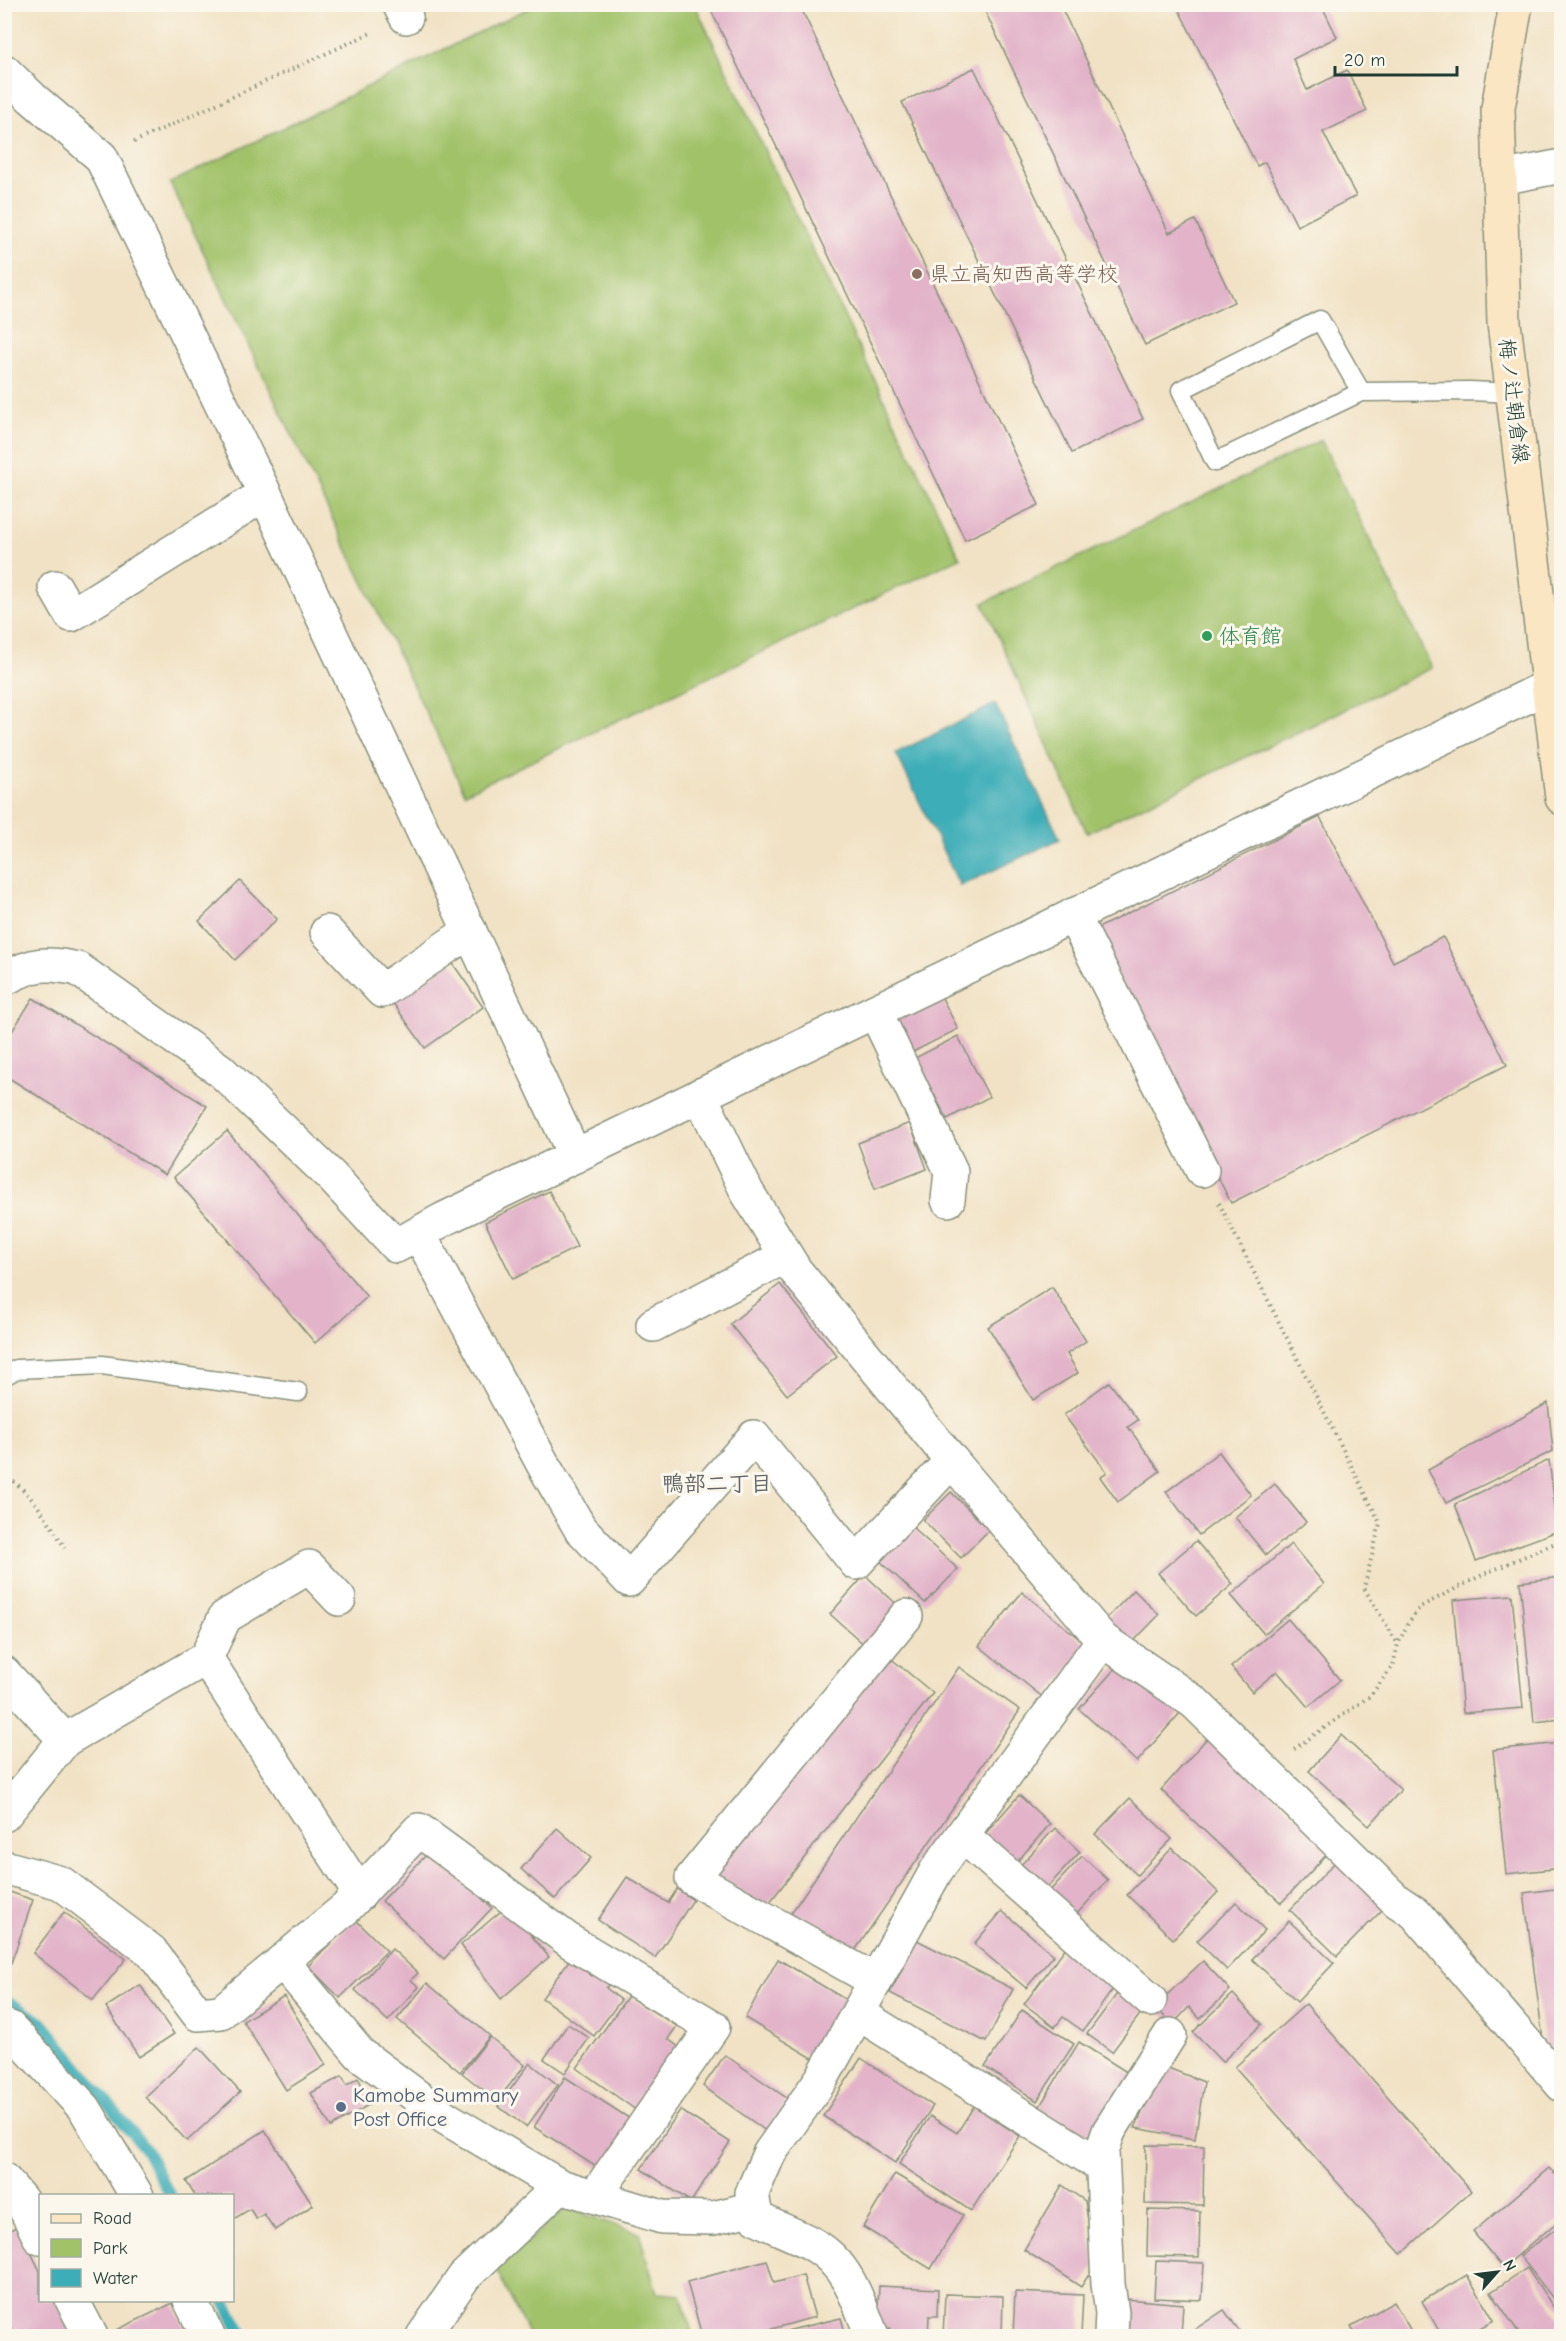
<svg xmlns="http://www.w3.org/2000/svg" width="1566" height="2341" viewBox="0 0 1566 2341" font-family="'Comic Neue','Klee One',sans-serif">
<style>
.green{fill:#a2c26a;stroke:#60804f;stroke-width:1.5}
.water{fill:#3dadb8;stroke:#2e7576;stroke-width:1.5}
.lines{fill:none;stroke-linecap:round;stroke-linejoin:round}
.stream{stroke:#3dadb8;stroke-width:12}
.building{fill:#e2b3c9}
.lane-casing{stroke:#88907c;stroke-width:21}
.street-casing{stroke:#88907c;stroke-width:36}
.secondary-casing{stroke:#88907c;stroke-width:36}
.path{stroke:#88907c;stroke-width:4;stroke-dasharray:1.5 4.5;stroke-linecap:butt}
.lane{stroke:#fff;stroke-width:18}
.street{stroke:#fff;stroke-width:33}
.secondary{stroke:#fbe6c4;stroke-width:33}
.education-dot{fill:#8d6e63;stroke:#fbf7ec;stroke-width:2}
.leisure-dot{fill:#2e9e5b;stroke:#fbf7ec;stroke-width:2}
.service-dot{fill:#5c6f8a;stroke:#fbf7ec;stroke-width:2}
.labels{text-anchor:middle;stroke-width:6;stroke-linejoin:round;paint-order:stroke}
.education-label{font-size:21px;fill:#785e54;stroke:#fbf7ec;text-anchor:start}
.street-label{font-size:21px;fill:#1f3d34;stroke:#fbf7ec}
.leisure-label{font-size:21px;fill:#27864d;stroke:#fbf7ec;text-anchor:start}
.service-label{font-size:21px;fill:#4e5e75;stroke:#fbf7ec;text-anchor:start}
.neighbourhood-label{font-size:22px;font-weight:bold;fill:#636668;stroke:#fbf7ec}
</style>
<rect width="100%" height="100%" fill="#fbf7ec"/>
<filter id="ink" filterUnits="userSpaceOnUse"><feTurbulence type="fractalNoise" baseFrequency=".0167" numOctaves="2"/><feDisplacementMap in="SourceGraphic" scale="12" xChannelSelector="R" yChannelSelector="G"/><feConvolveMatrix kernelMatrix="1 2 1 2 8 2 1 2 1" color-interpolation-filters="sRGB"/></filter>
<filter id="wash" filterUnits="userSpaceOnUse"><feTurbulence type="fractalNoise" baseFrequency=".008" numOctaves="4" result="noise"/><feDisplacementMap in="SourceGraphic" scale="24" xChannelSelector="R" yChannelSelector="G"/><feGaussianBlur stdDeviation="1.35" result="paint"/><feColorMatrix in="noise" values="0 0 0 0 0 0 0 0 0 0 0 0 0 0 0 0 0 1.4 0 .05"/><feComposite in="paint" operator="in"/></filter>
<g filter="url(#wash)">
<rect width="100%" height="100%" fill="#f1e2c5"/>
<!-- green -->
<g class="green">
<polygon points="535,5 695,5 960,558 465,793 170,183"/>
<polygon points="1321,440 1432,668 1087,833 983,603"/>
<polygon points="566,2208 639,2233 657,2293 681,2295 693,2336 529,2336 496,2269"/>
</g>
<!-- water -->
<polygon class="water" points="995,704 1060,839 960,886 896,753"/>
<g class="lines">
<!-- stream -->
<g class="stream">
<polyline points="4,1999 42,2023 146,2150 170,2196"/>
<polyline points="224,2300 243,2336"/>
</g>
</g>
<g id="blocks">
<!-- building -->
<g class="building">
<polygon points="708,4 799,4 1039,505 965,540"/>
<polygon points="1176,4 1321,4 1337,37 1293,59 1307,90 1347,70 1367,111 1323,132 1356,196 1297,226 1265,162 1257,166"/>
<polygon points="982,5 1060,5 1169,233 1195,220 1234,302 1145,345"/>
<polygon points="974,68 1143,419 1072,453 902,102"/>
<polygon points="1320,817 1393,962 1443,937 1507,1065 1231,1203 1094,930"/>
<polygon points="240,881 277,919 235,960 199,921"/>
<polygon points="451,961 483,1007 425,1048 393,1003"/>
<polygon points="941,996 958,1029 909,1054 892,1021"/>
<polygon points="33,998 207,1106 165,1175 4,1075 4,1044"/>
<polygon points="958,1036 989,1097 947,1119 915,1058"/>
<polygon points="910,1123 927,1169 875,1189 858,1143"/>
<polygon points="227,1131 367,1297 315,1343 174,1177"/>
<polygon points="549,1191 577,1247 513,1279 485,1222"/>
<polygon points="780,1284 837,1356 787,1395 730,1324"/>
<polygon points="1052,1287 1086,1341 1067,1354 1078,1373 1033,1400 988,1327"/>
<polygon points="1109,1382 1138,1420 1128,1427 1160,1471 1118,1502 1100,1477 1107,1472 1064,1415"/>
<polygon points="1548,1403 1553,1451 1446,1503 1428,1470"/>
<polygon points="1219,1452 1251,1495 1199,1535 1166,1492"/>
<polygon points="1549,1460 1558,1531 1476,1561 1455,1504"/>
<polygon points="1275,1484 1306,1522 1266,1555 1235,1517"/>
<polygon points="951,1492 989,1530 961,1558 923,1520"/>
<polygon points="912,1527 958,1569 925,1603 880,1561"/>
<polygon points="1196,1541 1233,1584 1196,1616 1158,1573"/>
<polygon points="1291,1544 1324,1584 1264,1634 1231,1595"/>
<polygon points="865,1575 903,1610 868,1648 830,1614"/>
<polygon points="1562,1577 1562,1719 1534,1722 1520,1582"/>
<polygon points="1134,1590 1159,1615 1130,1645 1105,1620"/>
<polygon points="1022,1592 1088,1646 1045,1699 979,1646"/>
<polygon points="1512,1595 1523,1708 1463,1713 1453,1600"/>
<polygon points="1288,1619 1340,1680 1308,1707 1277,1671 1252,1692 1231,1667"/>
<polygon points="888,1656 933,1693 766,1907 712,1872"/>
<polygon points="1122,1661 1180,1713 1137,1762 1079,1709"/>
<polygon points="959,1667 1020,1710 852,1955 791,1913"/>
<polygon points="1341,1735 1401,1790 1369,1826 1309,1771"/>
<polygon points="1209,1736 1332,1849 1281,1903 1161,1790"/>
<polygon points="1560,1743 1562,1868 1506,1874 1493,1750"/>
<polygon points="1019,1795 1050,1824 1014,1865 983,1836"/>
<polygon points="1130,1798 1172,1839 1137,1875 1095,1834"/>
<polygon points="557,1828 591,1858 555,1899 521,1869"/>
<polygon points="1055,1828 1080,1852 1043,1892 1018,1868"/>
<polygon points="1172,1848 1218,1892 1173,1939 1127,1895"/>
<polygon points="431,1850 492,1908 444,1959 382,1901"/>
<polygon points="1082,1856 1108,1880 1073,1918 1047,1894"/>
<polygon points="1340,1857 1388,1904 1337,1956 1290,1910"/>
<polygon points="627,1877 668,1903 677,1889 693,1900 655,1958 598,1920"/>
<polygon points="1562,1888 1562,2061 1546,2063 1524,1893"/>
<polygon points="4,1890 33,1900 11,1963 4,1960"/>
<polygon points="1236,1902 1265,1930 1227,1970 1197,1941"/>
<polygon points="507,1906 549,1957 501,1999 461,1945"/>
<polygon points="1002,1911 1054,1955 1026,1988 974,1944"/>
<polygon points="64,1912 126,1959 93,2000 33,1953"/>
<polygon points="355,1919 387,1951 340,1998 308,1966"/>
<polygon points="1289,1921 1334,1963 1297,2002 1252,1959"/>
<polygon points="917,1940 1013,1989 986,2042 890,1993"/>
<polygon points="1066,1947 1116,1985 1083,2031 1063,2017 1055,2027 1024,2004"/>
<polygon points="392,1949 418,1973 411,1980 419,1987 388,2021 355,1990"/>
<polygon points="570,1959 592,1976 595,1972 610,1983 606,1988 621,2000 594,2036 542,1998"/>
<polygon points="778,1959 848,2001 814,2059 745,2018"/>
<polygon points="1203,1961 1230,1990 1200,2019 1189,2007 1172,2025 1155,2006"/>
<polygon points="427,1983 490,2036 460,2072 397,2019"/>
<polygon points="140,1985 174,2034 139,2057 106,2007"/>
<polygon points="1122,1987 1147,2005 1112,2052 1087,2034"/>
<polygon points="1233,1994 1262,2024 1222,2062 1193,2032"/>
<polygon points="284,1996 326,2065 286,2090 243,2021"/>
<polygon points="628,1996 677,2026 668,2039 687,2053 643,2115 577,2068"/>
<polygon points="1306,2004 1471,2191 1401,2254 1235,2067"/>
<polygon points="1022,2010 1074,2044 1037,2101 985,2067"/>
<polygon points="568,2024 589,2038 565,2073 544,2059"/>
<polygon points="490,2037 525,2065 497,2101 462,2073"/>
<polygon points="1079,2042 1133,2076 1092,2142 1038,2109"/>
<polygon points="199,2047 240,2092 187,2141 145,2097"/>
<polygon points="725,2055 788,2099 766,2131 703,2086"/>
<polygon points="861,2058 933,2106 895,2163 823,2116"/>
<polygon points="530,2063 558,2085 526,2127 498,2106"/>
<polygon points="1163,2066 1204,2082 1195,2139 1135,2128"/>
<polygon points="342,2076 347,2085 358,2078 372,2103 331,2127 311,2093"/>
<polygon points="565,2077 635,2122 604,2172 534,2127"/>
<polygon points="974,2106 1020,2136 971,2211 899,2164 930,2116 957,2133"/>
<polygon points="680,2110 730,2142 691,2202 641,2169"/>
<polygon points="265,2130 313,2205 275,2230 264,2214 256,2219 250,2209 232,2220 232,2196 195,2196 186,2181"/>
<polygon points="1146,2145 1204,2146 1203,2205 1145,2204"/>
<polygon points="1549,2168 1562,2182 1562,2218 1503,2268 1473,2232"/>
<polygon points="895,2174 963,2215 931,2269 863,2227"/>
<polygon points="1062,2185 1085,2201 1095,2265 1081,2287 1024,2250"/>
<polygon points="1148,2210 1200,2211 1199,2257 1147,2256"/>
<polygon points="1562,2224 1562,2310 1520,2256"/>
<polygon points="18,2226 40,2271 40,2300 55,2300 73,2336 15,2336 4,2315 4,2233"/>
<polygon points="767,2260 774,2283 803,2275 815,2317 746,2336 702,2336 687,2282"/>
<polygon points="1156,2261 1204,2263 1202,2300 1154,2298"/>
<polygon points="1527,2268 1562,2320 1562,2334 1557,2336 1521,2336 1491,2292"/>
<polygon points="1467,2275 1494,2320 1466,2336 1442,2336 1422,2301"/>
<polygon points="879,2286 938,2289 937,2316 929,2316 928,2336 889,2336 890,2328 877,2327"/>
<polygon points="1015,2292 1083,2295 1081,2336 1013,2336"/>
<polygon points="945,2294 1003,2296 1002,2336 943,2336"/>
<polygon points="1125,2299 1183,2304 1181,2336 1121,2336"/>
<polygon points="1394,2302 1414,2336 1357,2336 1351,2326"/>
<polygon points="173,2303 189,2336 104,2336"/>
<polygon points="1224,2310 1243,2336 1185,2336"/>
<polygon points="841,2318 846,2336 765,2336"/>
</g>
</g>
</g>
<g filter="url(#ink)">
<use href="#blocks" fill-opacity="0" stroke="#88907c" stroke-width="1.5"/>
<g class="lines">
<!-- lane casing -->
<g class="lane-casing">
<g id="lane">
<polyline points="1361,392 1320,320 1181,390 1215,462 1361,392 1470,391 1513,393"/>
<polyline points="4,1376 17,1369 102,1365 298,1392"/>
</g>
</g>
<!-- street casing -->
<g class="street-casing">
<g id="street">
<polyline points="399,4 406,17"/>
<polyline points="4,71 32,98 101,157 265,494 575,1156"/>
<polyline points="1500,178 1562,166"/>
<polyline points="55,587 71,615 265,494"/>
<polyline points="1073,915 1202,1170"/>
<polyline points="327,932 382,991 470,931"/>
<path d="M4 979C33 963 46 962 78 969L220 1070 331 1176 396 1246 444 1219 1549 686"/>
<polyline points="875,1011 951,1171 948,1200"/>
<polyline points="419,1234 544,1466 580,1528 629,1580 754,1437 856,1563 940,1473 953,1462 795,1270 747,1192 700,1095"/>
<polyline points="653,1325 786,1256"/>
<polyline points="953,1462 1103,1640 1194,1702 1397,1901 1415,1913 1562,2085"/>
<polyline points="206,1658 225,1617 309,1567 339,1599"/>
<polyline points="4,1673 65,1740"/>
<polyline points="4,1815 65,1740 206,1658 360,1894"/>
<polyline points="962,1835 1150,2000"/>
<polyline points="4,1867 61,1883 151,1951 198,2014 221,2012 346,1908 419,1830 571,1942 713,2027 595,2196"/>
<polyline points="282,1961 360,2054 446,2118 560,2186 662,2217 713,2218 754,2208"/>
<polyline points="876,1981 692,1878 906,1616"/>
<polyline points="858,2013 1102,2166"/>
<polyline points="4,2026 10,2028 85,2109 137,2196"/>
<polyline points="4,2180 21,2200 40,2238"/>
<polyline points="72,2300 91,2336"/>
<polyline points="190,2300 208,2336"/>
<polyline points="423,2336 464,2277 560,2186"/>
<path d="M872 2336C859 2303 848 2264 814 2245 795 2234 774 2228 756 2217L752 2193 769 2154 822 2078 936 1871 1103 1640"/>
<polyline points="1111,2336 1112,2313 1108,2284 1102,2151 1109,2131 1170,2035"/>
</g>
</g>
<!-- secondary casing -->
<g class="secondary-casing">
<polyline id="secondary" points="1516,4 1498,108 1504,323 1562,798"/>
</g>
<!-- path -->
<g class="path">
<polyline points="134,142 373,32"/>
<polyline points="1219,1203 1380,1523 1364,1588 1398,1644"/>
<path d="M4 1474C32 1493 48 1520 65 1548"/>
<polyline points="1294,1749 1370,1696 1393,1666 1398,1644 1407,1625 1420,1607 1482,1575 1562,1540"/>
</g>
<!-- lane -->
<use href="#lane" class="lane"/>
<!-- street -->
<use href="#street" class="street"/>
<!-- secondary -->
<use href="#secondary" class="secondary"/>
</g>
</g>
<!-- markers -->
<circle class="education-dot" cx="917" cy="274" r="6"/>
<circle class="leisure-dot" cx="1207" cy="636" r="6"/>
<circle class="service-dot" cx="341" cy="2107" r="6"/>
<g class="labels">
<!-- education labels -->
<g class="education-label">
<text x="929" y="281">県立高知西高等学校</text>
</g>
<!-- street labels -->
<g class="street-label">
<text transform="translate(1514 401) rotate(83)" y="7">梅ノ辻朝倉線</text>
</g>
<!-- leisure labels -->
<g class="leisure-label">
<text x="1219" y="643">体育館</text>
</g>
<!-- service labels -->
<g class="service-label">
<text x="353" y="2102">Kamobe Summary<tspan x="353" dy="24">Post Office</tspan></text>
</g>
<!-- neighbourhood labels -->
<g class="neighbourhood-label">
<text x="717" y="1491">鴨部二丁目</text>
</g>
</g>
<!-- margin -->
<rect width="1566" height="2341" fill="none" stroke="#fbf7ec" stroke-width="24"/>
<!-- legend -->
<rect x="39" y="2194" width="195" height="108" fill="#fbf7ec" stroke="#a3ada2" stroke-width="1.5"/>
<rect x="51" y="2214" width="30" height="9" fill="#fbe6c4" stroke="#a3ada2" stroke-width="1.5"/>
<text x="93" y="2224" font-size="18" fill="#1f3d34">Road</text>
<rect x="51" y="2239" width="30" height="18" fill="#a2c26a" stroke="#a3ada2" stroke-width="1.5"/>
<text x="93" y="2254" font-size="18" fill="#1f3d34">Park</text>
<rect x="51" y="2269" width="30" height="18" fill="#3dadb8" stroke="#a3ada2" stroke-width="1.5"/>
<text x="93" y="2284" font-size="18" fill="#1f3d34">Water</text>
<!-- north arrow -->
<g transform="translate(1497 2272) rotate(62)" stroke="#fbf7ec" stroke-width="4.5" paint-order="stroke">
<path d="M0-4.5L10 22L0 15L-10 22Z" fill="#1f3d34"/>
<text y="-9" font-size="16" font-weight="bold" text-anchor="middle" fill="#1f3d34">N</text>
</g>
<!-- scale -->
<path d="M1335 66v9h122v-9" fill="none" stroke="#1f3d34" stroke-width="3"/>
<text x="1344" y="66" font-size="18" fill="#1f3d34" stroke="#fbf7ec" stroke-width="4.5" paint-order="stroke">20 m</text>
</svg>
